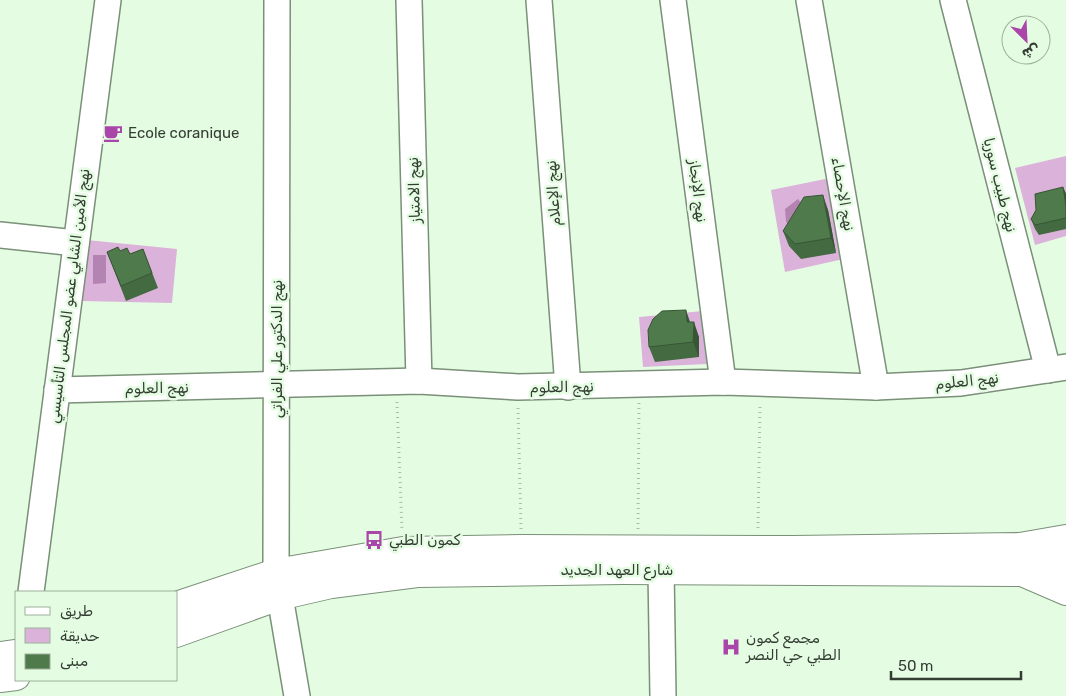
<svg xmlns="http://www.w3.org/2000/svg" width="1066" height="696" viewBox="0 0 1066 696" font-family="Rubik,'Noto Naskh Arabic',sans-serif">
<style>
.green{fill:#dbb2d9}
.water{fill:#b383b1}
.lines{fill:none;stroke-linecap:round;stroke-linejoin:round}
.minor-casing{stroke:#7a9078;stroke-width:28}
.major-casing{stroke:#7a9078;stroke-width:30}
.path{stroke:#aabda8;stroke-width:3;stroke-dasharray:1 4;stroke-linecap:butt}
.minor{stroke:#fff;stroke-width:25}
.major{stroke:#fff;stroke-width:28}
.wall{fill:#446a41}
.shaded-wall{fill:#375635}
.building{fill:#4f7b4c;stroke:#375635}
.labels{text-anchor:middle;stroke-width:5;stroke-linejoin:round;paint-order:stroke}
.poi-label{font-size:15px;fill:#343d33;stroke:#e4fde2;text-anchor:start}
.street-label{font-size:15px;fill:#343d33;stroke:#e4fde2}
</style>
<rect width="100%" height="100%" fill="#e4fde2"/>
<!-- green -->
<g class="green">
<polygon points="1066,156 1066,236 1035,245 1015,168"/>
<polygon points="835,177 848,258 785,272 771,190"/>
<polygon points="87,240 177,249 172,303 81,301"/>
<polygon points="703,311 707,364 643,367 639,317"/>
</g>
<!-- water -->
<g class="water">
<polygon points="798,199 801,203 790,224 786,222 785,209"/>
<polygon points="93,255 106,255 106,283 93,284"/>
</g>
<g class="lines">
<!-- minor casing -->
<g class="minor-casing">
<g id="minor">
<polyline points="277,0 276,573 297,696"/>
<polyline points="409,0 419,381"/>
<polyline points="539,0 568,387"/>
<polyline points="673,0 723,382"/>
<polyline points="809,0 876,387"/>
<polyline points="953,0 1048,370"/>
<polyline points="0,235 76,243"/>
<polyline points="57,390 419,381 518,387 723,382 876,387 961,383 1066,367"/>
<polyline points="661,570 663,696"/>
<polyline points="31,592 108,0"/>
</g>
</g>
<!-- major casing -->
<g class="major-casing">
<g id="major">
<polyline points="1022,572 1066,591"/>
<polyline points="176,606 276,573 403,551 521,549 793,550 1020,547 1066,539"/>
<polyline points="176,633 279,596 331,584 417,573 622,570 1022,572 1066,564"/>
<polyline points="0,656 16,654"/>
<polyline points="0,678 16,676"/>
</g>
</g>
<!-- path -->
<g class="path">
<polyline points="397,402 402,530"/>
<polyline points="518,408 521,529"/>
<polyline points="758,528 760,404"/>
<polyline points="638,529 639,403"/>
</g>
<!-- minor -->
<use href="#minor" class="minor"/>
<!-- major -->
<use href="#major" class="major"/>
</g>
<!-- wall -->
<g class="wall">
<polygon points="1063,187 1066,194 1066,229 1039,235 1035,229 1031,219"/>
<polygon points="828,210 836,253 801,259 789,246 783,231"/>
<polygon points="143,249 158,288 126,301 107,252 120,251 130,254"/>
<polygon points="690,322 699,337 699,357 655,362 649,347"/>
</g>
<!-- shaded-wall -->
<g class="shaded-wall">
<polygon points="1063,187 1066,194 1066,206"/>
<polygon points="823,195 828,210 836,253 831,238"/>
<polygon points="686,310 691,325 687,322"/>
<polygon points="694,322 699,337 699,357 693,342"/>
</g>
<!-- building -->
<g class="building">
<polygon points="1063,187 1066,206 1066,218 1035,225 1031,219 1036,210 1035,194"/>
<polygon points="823,195 831,238 795,244 783,231 804,197"/>
<polygon points="118,247 120,251 127,248 130,254 143,249 152,273 121,286 107,252"/>
<polygon points="686,310 687,322 694,322 693,342 649,347 648,330 653,319 662,311"/>
</g>
<!-- icons -->
<defs>
<g id="cafe-bare" transform="scale(1.5)"><path d="M-5.5-4.5H6V0H3Q3 3.5 0 3.5H-2.5Q-5.5 3.5-5.5 0ZM3-3.2v2h1.7v-2ZM-6 4.5H4V6H-6Z" fill="#aa45aa" stroke="#e4fde2" stroke-width="2.5" paint-order="stroke"/></g>
<g id="bus-bare" transform="scale(1.5)"><path d="M-5-6H5V4H4V6H2V4H-2V6H-4V4H-5ZM-3.5-4V0h7V-4ZM-3.5 1.2v1.5H-2V1.2ZM2 1.2v1.5H3.5V1.2Z" fill="#aa45aa" stroke="#e4fde2" stroke-width="2.5" paint-order="stroke"/></g>
<g id="hospital-bare" transform="scale(1.5)"><path d="M-5-5h3v3.5h4V-5h3V5h-3V1.5h-4V5h-3Z" fill="#aa45aa" stroke="#e4fde2" stroke-width="2.5" paint-order="stroke"/></g>
</defs>
<g fill-rule="evenodd">
<use href="#cafe-bare" x="113" y="133"/>
<use href="#bus-bare" x="374" y="540"/>
<use href="#hospital-bare" x="731" y="647"/>
</g>
<g class="labels">
<!-- poi labels -->
<g class="poi-label">
<text x="128" y="138">Ecole coranique</text>
<text x="389" y="545">كمون الطبي</text>
<text x="746" y="643">مجمع كمون<tspan x="746" dy="17">الطبي حي النصر</tspan></text>
</g>
<!-- street labels -->
<g class="street-label">
<text transform="translate(1000 185) rotate(76)" y="5">نهج طبيب سوريا</text>
<text transform="translate(414 190) rotate(-92)" y="5">نهج الامتياز</text>
<text transform="translate(698 191) rotate(83)" y="5">نهج الإنجاز</text>
<text transform="translate(553 193) rotate(-94)" y="5">نهج الإعلام</text>
<text transform="translate(843 194) rotate(80)" y="5">نهج الإحصاء</text>
<text transform="translate(69 296) rotate(-83)" y="5">نهج الأمين الشابي عضو المجلس التأسيسي</text>
<text transform="translate(277 349) rotate(-90)" y="5">نهج الدكتور علي الفراتي</text>
<text transform="translate(967 381) rotate(-6)" y="5">نهج العلوم</text>
<text transform="translate(562 387) rotate(-1)" y="5">نهج العلوم</text>
<text transform="translate(157 388) rotate(-1)" y="5">نهج العلوم</text>
<text x="617" y="575">شارع العهد الجديد</text>
</g>
</g>
<!-- legend -->
<rect x="15" y="591" width="162" height="90" fill="#e4fde2" stroke="#9eb09c"/>
<rect x="25" y="607" width="25" height="8" fill="#ffffff" stroke="#9eb09c"/>
<text x="60" y="616" font-size="15" fill="#343d33">طريق</text>
<rect x="25" y="628" width="25" height="15" fill="#dbb2d9" stroke="#9eb09c"/>
<text x="60" y="641" font-size="15" fill="#343d33">حديقة</text>
<rect x="25" y="654" width="25" height="15" fill="#4f7b4c" stroke="#9eb09c"/>
<text x="60" y="666" font-size="15" fill="#343d33">مبنى</text>
<!-- north arrow -->
<g transform="translate(1026 40) rotate(156)"><circle r="24" fill="#e4fde2" stroke="#9eb09c"/>
<path d="M0-4L9 19L0 12L-9 19Z" fill="#aa45aa"/>
<text y="-8" font-size="14" font-weight="bold" text-anchor="middle" fill="#343d33">ش</text>
</g>
<!-- scale -->
<path d="M891 671v8h130v-8" fill="none" stroke="#343d33" stroke-width="2.5"/>
<text x="898" y="671" font-size="15" fill="#343d33" stroke="#e4fde2" stroke-width="4" paint-order="stroke">50 m</text>
</svg>
